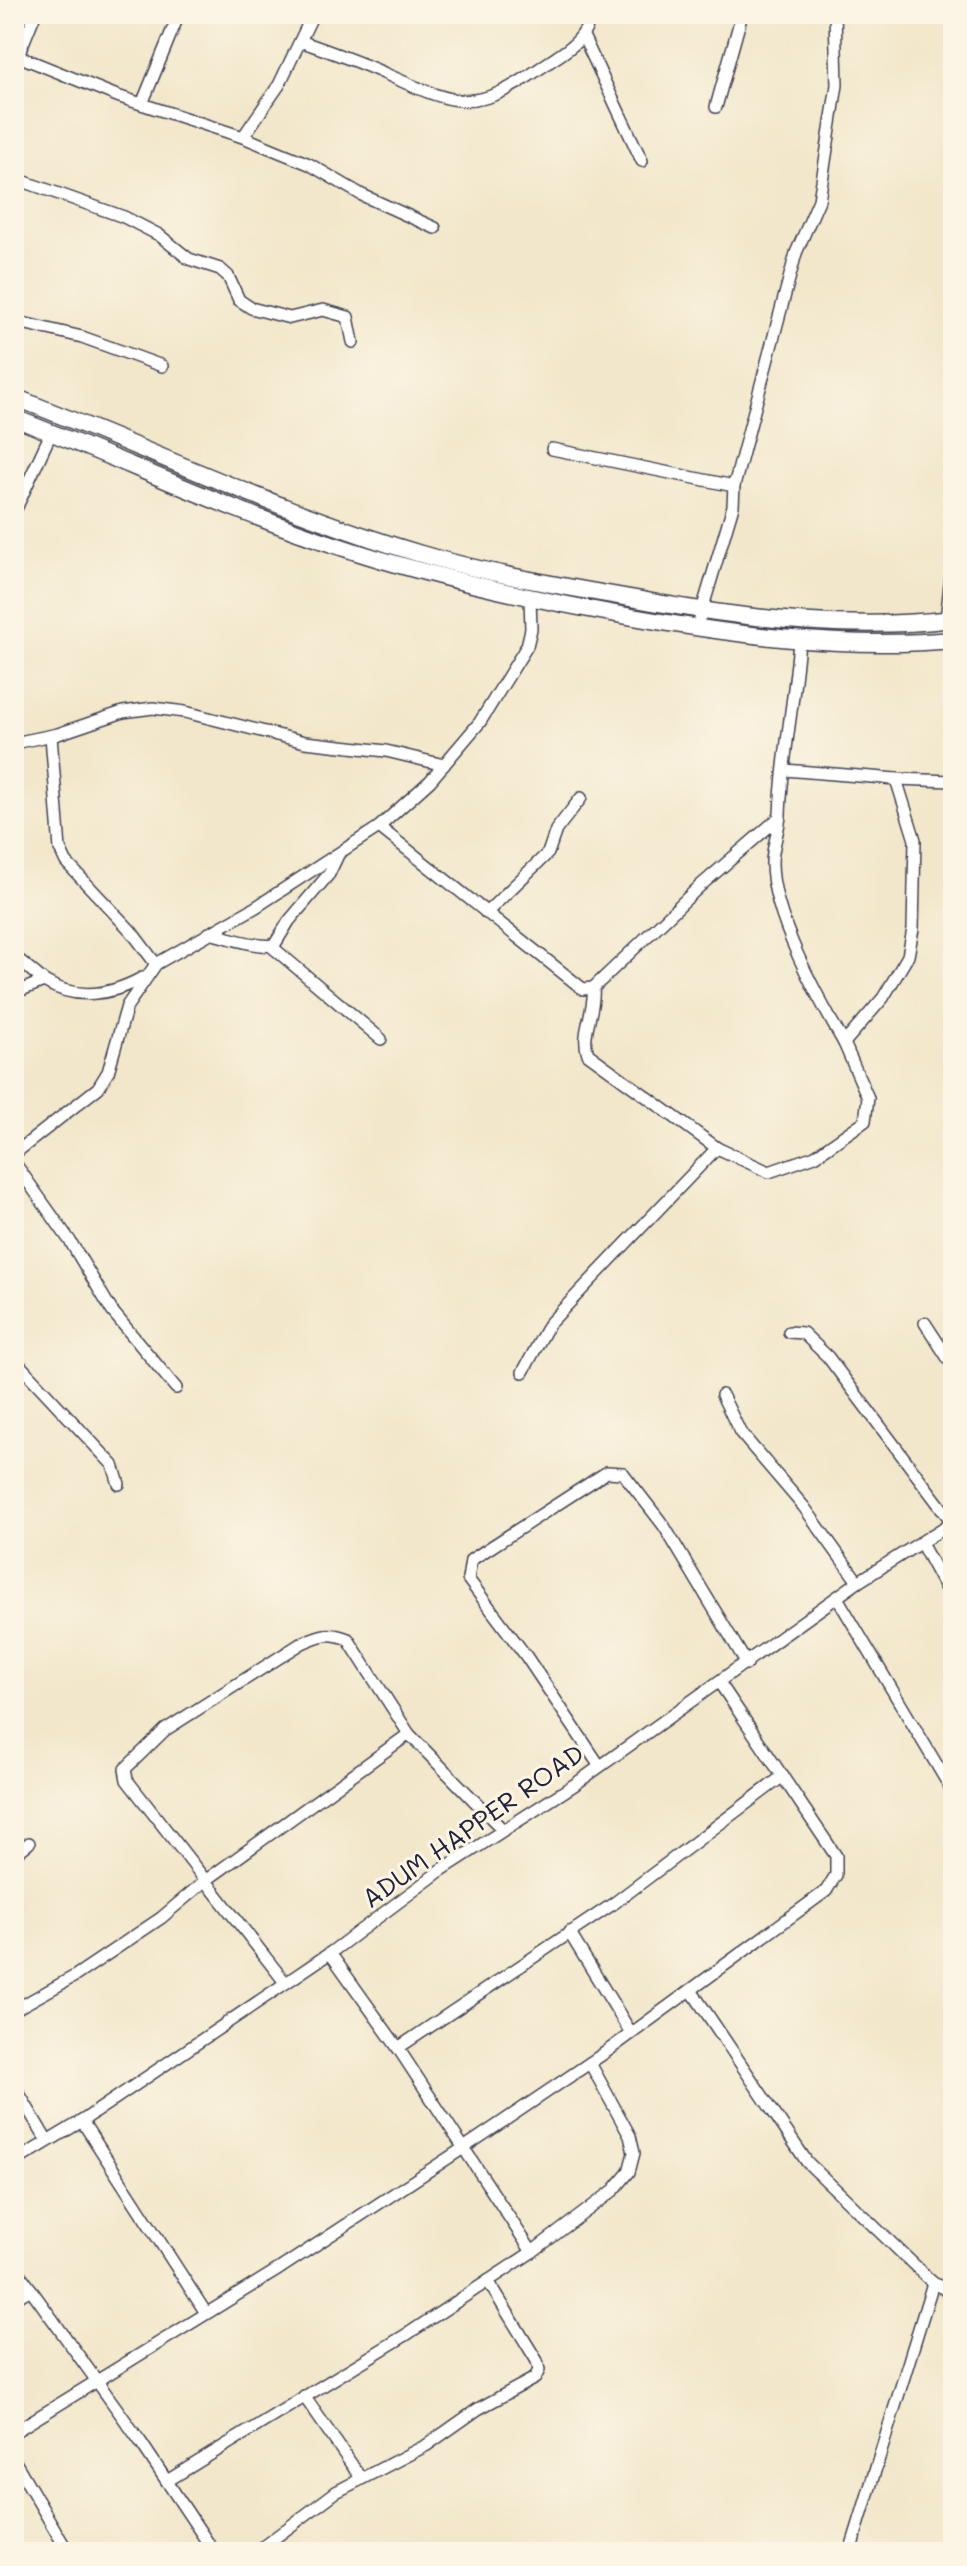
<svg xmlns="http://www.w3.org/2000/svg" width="967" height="2566" viewBox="0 0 967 2566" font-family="Mali,sans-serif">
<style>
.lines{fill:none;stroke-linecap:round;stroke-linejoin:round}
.street-casing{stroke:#414051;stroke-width:14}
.secondary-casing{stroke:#414051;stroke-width:19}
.street{stroke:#fff;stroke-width:11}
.secondary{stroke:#fff;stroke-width:16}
.labels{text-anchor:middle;stroke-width:6;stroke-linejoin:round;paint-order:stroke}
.street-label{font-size:26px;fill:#22223b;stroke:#fcf5e5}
</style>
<rect width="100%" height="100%" fill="#fcf5e5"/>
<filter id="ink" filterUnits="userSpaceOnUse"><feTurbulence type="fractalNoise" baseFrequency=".0125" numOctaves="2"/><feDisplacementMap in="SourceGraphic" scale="16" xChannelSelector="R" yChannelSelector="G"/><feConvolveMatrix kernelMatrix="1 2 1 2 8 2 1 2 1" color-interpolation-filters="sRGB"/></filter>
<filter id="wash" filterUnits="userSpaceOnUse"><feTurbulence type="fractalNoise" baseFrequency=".006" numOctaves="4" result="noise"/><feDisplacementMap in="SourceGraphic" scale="32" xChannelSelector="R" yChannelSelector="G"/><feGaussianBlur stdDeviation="1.8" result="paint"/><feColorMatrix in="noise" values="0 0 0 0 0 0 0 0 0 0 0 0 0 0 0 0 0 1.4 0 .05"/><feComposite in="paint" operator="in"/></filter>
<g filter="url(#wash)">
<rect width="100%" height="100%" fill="#f2e7cb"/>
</g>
<g filter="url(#ink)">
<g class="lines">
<!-- street casing -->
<g class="street-casing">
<g id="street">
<polyline points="584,38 642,161"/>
<path d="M303 42C331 52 360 62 388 75 456 105 474 115 539 69 567 49 580 47 593 14"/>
<polyline points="18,56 117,96 243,137 309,164 362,195 435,228"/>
<polyline points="14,66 35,14"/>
<polyline points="142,104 179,14"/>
<polyline points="716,107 742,14"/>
<polyline points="243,137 279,85 313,14"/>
<polyline points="14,178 124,217 159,235 189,259 220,269 228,276 239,300 251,308 290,318 323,310 348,317 353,342"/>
<polyline points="14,321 82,337 162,366"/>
<polyline points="552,449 734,486"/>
<polyline points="14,513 51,433"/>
<polyline points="700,617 733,506 734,486 796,253 819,200 837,85 835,14"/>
<polyline points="946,620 953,558"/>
<path d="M799 640C795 699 782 757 780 815 779 831 772 847 772 863 772 916 818 998 844 1043"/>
<polyline points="51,736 60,849 66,862 131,931 156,964"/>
<polyline points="14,743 58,734 123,712 153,708 185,712 305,742 386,751 444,765"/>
<polyline points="896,779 953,781"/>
<polyline points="379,827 583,989 593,988 700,886 780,817"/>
<polyline points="486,913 548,853 556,830 581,798"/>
<path d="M209 933C225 936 263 950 275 944L289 921 329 874 338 855"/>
<polyline points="271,946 381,1039"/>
<polyline points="14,956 44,981"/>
<path d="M593 988C596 1010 580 1033 588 1054L717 1148"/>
<path d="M14 993 44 981C76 1001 111 995 142 978"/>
<polyline points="14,1154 98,1088 108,1072 127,1006 156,964 256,907 379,827 430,781 480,722 527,646 531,629 530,598"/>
<polyline points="14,1162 70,1241 112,1311 176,1388"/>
<polyline points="925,1323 953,1366"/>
<polyline points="789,1332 803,1333 828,1357 952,1522"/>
<polyline points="14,1359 113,1465 119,1484"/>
<polyline points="523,1372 549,1324 717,1148 769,1172 815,1156 865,1121 868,1098 844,1043 883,998 908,956 913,929 915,840 896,779 785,770"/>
<polyline points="722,1395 740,1432 804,1507 858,1582"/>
<polyline points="921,1543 953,1602"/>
<polyline points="838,1599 953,1792"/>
<polyline points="599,1765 526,1656 468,1579 471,1560 607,1472 623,1473 664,1526 747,1664"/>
<polyline points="14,1855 29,1843"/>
<polyline points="569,1932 631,2033"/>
<polyline points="330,1953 398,2048 532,2252"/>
<path d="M284 1981 127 1780 125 1769 165 1730 302 1643C320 1635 329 1631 348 1639L409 1734 502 1829"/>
<polyline points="691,1990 807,2162 933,2283 953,2293"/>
<polyline points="14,2010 75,1976 161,1918 205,1881 409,1734"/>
<polyline points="398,2048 613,1904 783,1776"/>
<polyline points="14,2085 47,2141"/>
<polyline points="82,2121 206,2313"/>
<polyline points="14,2162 82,2121 330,1953 440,1871 574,1785 858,1582 953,1522"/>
<polyline points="14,2266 140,2441 214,2552"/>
<polyline points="14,2299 31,2289"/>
<polyline points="304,2396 361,2478"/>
<polyline points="14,2432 279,2269 462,2149 606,2052 826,1891 836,1875 836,1856 719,1682"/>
<polyline points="14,2460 68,2552"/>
<polyline points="167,2481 409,2333 532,2252 614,2190 629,2172 634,2153 630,2136 590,2063"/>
<polyline points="256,2552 336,2492 427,2445 478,2409 535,2378 539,2370 537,2361 488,2281"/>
<polyline points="850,2552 933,2283"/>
</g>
</g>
<!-- secondary casing -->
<g class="secondary-casing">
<g id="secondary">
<path d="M14 397C149 449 282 513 421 554 496 576 574 588 652 602 749 619 854 631 953 619"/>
<path d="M14 418C121 459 226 509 335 545 427 576 521 597 616 614 726 634 841 650 953 640"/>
</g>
</g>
<!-- street -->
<use href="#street" class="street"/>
<!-- secondary -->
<use href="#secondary" class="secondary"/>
</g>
</g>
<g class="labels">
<!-- street labels -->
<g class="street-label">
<text transform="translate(473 1826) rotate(-35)" y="9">ADUM HAPPER ROAD</text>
</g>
</g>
<!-- margin -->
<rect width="967" height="2566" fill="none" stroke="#fcf5e5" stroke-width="48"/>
</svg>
